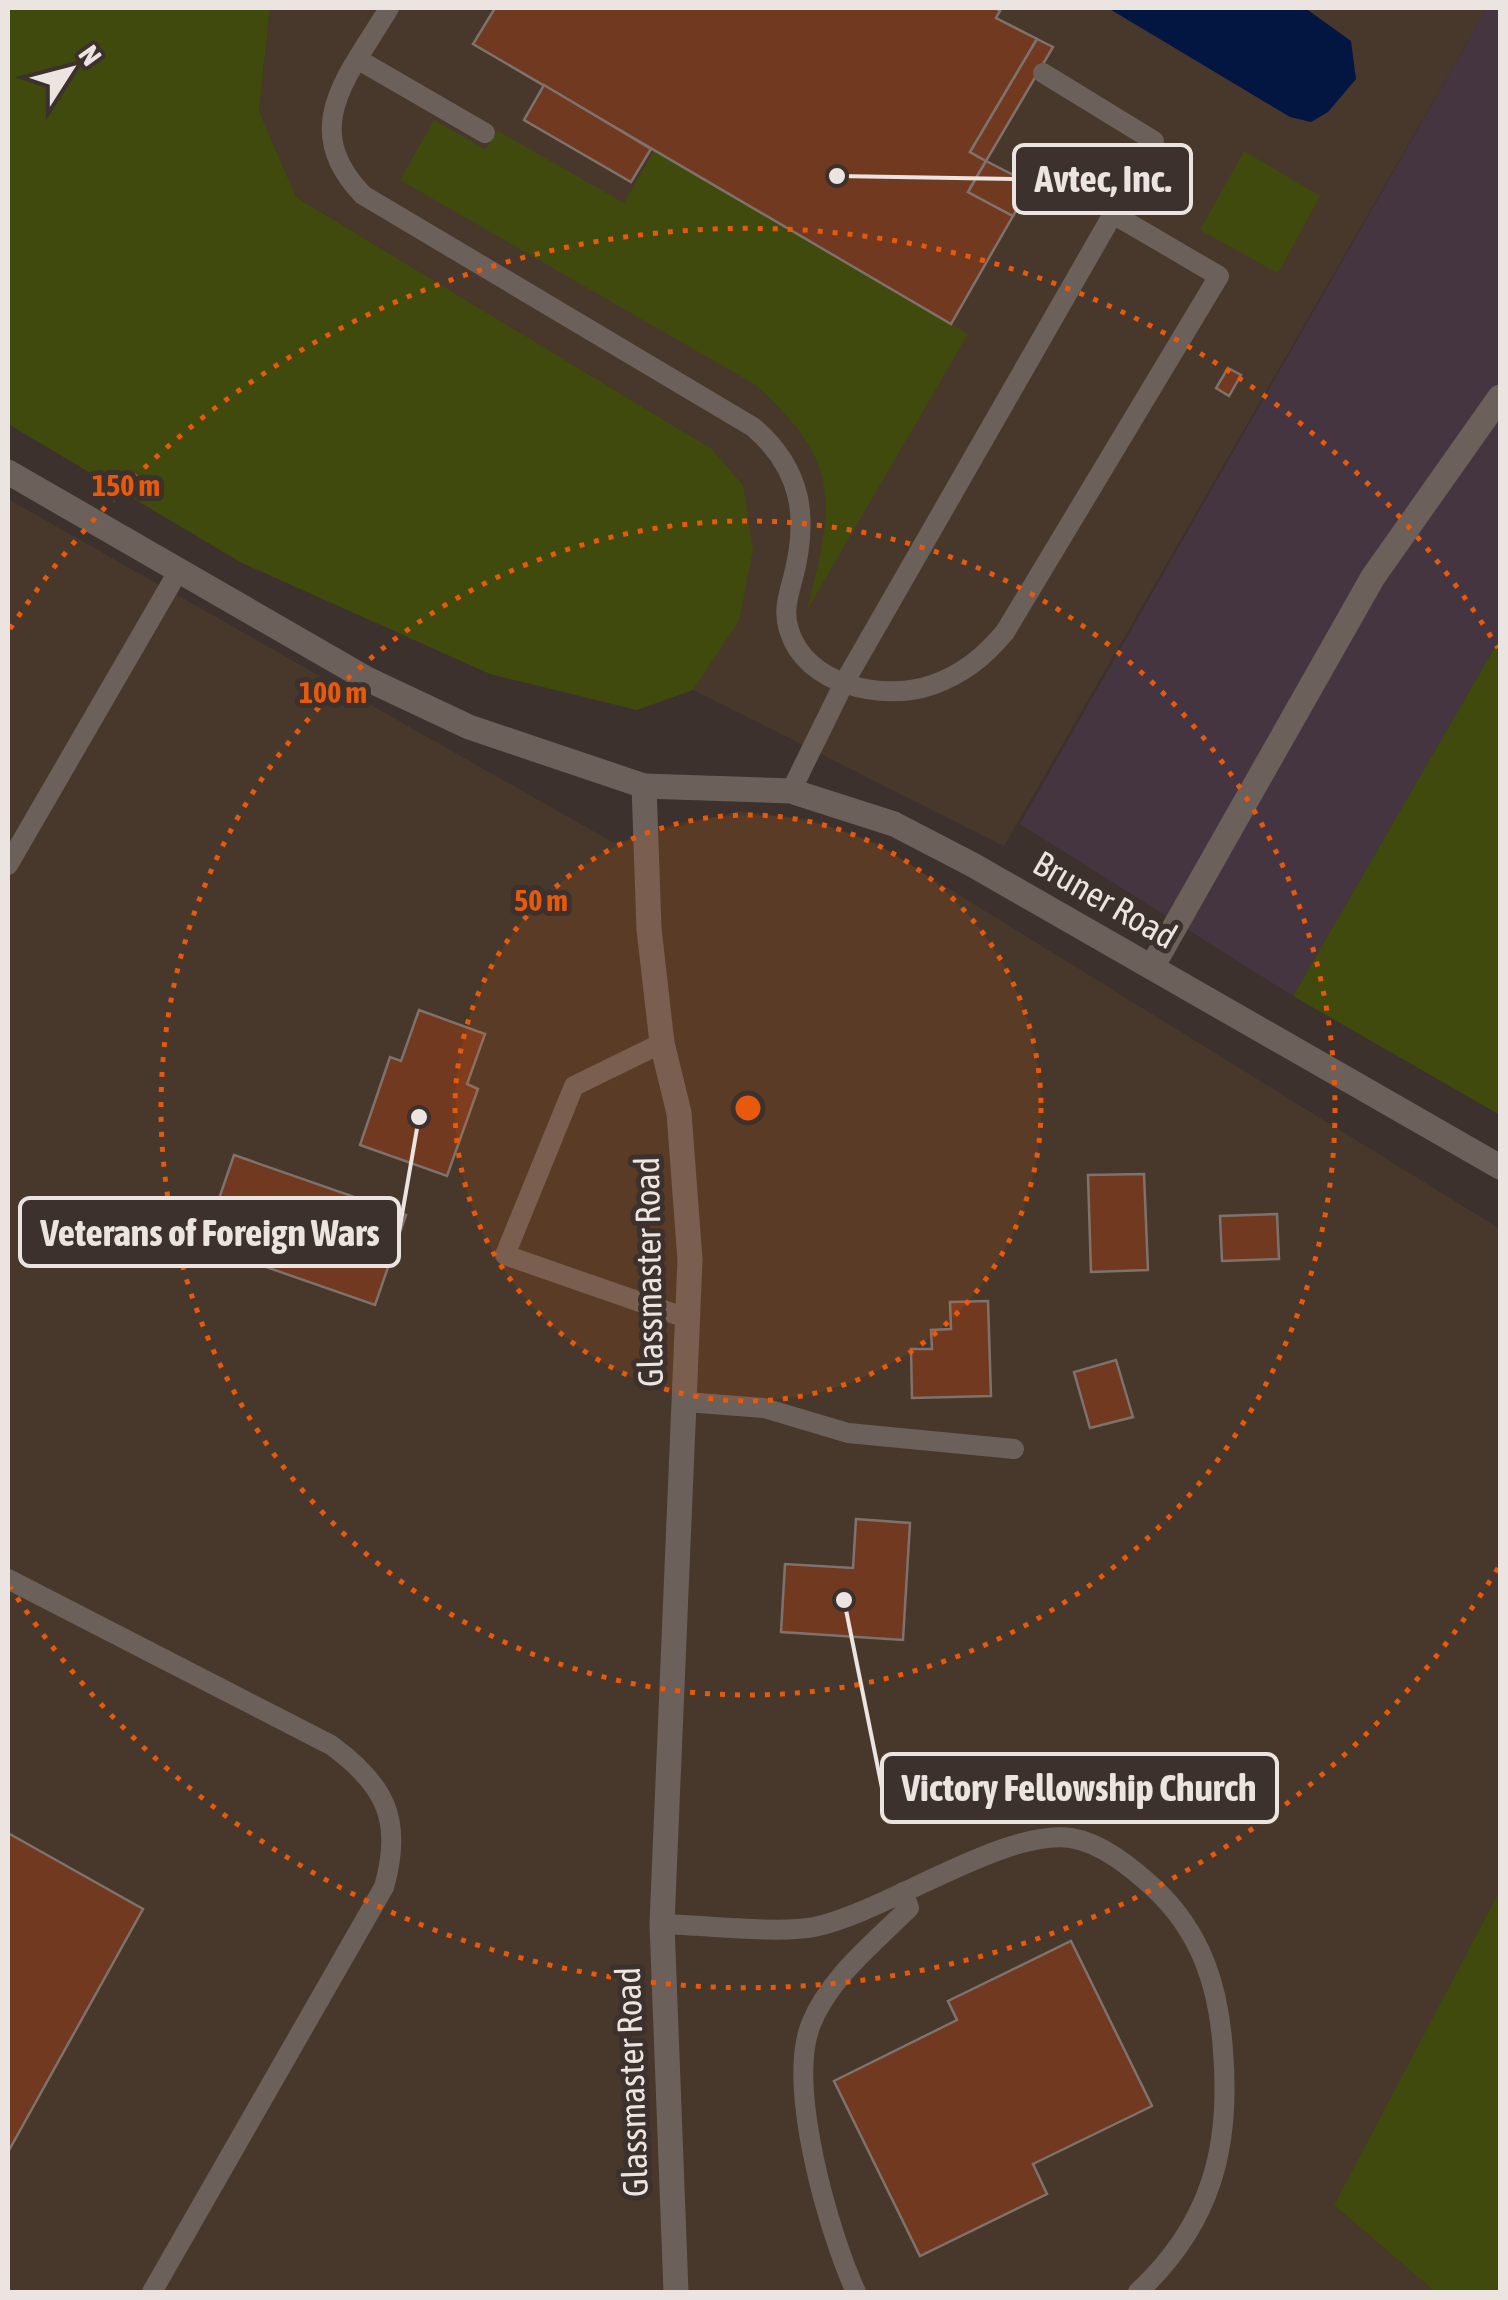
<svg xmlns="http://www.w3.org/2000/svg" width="1508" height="2300" viewBox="0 0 1508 2300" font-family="'Asap Condensed',sans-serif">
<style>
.commercial{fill:#47382b}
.education{fill:#453541}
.green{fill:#404a0d}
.water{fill:#021641}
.building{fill:#713920;stroke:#7f726d;stroke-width:2.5}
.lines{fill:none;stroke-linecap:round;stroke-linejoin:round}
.service{stroke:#6c605a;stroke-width:20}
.minor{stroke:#6c605a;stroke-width:25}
.ring{fill:none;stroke:#e8590c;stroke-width:5;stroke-dasharray:5 10}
.labels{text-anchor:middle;stroke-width:10;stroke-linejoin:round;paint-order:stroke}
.street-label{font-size:35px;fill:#ebe4e1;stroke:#3c312c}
.centre{fill:#e8590c;stroke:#3c312c;stroke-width:5}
.ring-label{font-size:30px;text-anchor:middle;font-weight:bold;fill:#e8590c;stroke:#3c312c;stroke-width:10;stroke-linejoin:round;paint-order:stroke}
.leader{fill:none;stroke:#ebe4e1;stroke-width:4}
.callout-dot{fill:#ebe4e1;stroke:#3c312c;stroke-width:4}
.callout{fill:#3c312c;stroke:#ebe4e1;stroke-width:4}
.callout-label{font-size:38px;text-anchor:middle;font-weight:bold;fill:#ebe4e1}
</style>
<rect width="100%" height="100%" fill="#3c312c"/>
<!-- commercial -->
<g class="commercial">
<polygon points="270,8 1483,8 1486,10 1004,846 693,690 739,621 743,485 712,449 296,197 259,111"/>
<polygon points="8,499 614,843 739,811 807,819 875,843 1500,1229 1500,1890 1334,2205 1435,2292 8,2292"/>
</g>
<!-- education -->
<polygon class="education" points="1483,8 1500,8 1500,638 1293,996 1020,824 1486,10"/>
<!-- green -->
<g class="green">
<polygon points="8,8 270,8 259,111 296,197 712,449 743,485 753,550 739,621 693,690 637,710 490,674 242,563 8,424"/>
<path d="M434 120 485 149 498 131 624 203 654 151 968 334 807 610C834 505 843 464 756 385L400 180Z"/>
<polygon points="1244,151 1320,196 1278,273 1200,230"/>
<polygon points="1500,638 1500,1115 1293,996"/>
<polygon points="1500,1890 1500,2292 1435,2292 1334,2205"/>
</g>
<!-- water -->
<polygon class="water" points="1108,8 1305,8 1351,41 1356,79 1328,112 1311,122 1290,117"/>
<!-- building -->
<g class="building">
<polygon points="495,8 995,8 1000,11 996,18 1037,39 970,152 986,161 968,192 1013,216 951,324 473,44"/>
<polygon points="1037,39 1053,47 986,161 970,152"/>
<polygon points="544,85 651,149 631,182 524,120"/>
<polygon points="986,161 1031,184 1013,216 968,192"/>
<polygon points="1228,368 1241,375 1229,396 1216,388"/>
<polygon points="419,1010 485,1034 467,1084 478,1089 447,1176 360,1145 390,1057 401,1061"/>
<polygon points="234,1155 406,1215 375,1305 203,1245"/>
<polygon points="1144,1174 1148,1270 1091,1272 1088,1175"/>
<polygon points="1277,1214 1279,1259 1222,1261 1220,1216"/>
<polygon points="988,1301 991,1396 912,1398 911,1349 932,1349 931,1330 951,1329 950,1302"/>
<polygon points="1116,1360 1133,1417 1090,1428 1074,1372"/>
<polygon points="856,1519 910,1523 903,1640 781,1632 785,1564 853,1568"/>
<polygon points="8,1833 143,1909 8,2152"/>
<polygon points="1071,1941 1152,2106 1033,2164 1047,2194 920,2256 834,2081 957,2020 948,2001"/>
</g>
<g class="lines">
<!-- service -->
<g class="service">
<path d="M389 8C350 74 297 127 363 195L753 427C802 469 809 517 793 578 788 596 783 612 789 630 805 685 883 702 932 685 963 674 984 657 1005 632L1219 276 1113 214 844 683 791 791"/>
<polyline points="359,60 485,133"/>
<polyline points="1043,73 1154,141 1113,214"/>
<polyline points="8,865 179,570"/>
<polyline points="662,1043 574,1086 505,1255 689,1319"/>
<polyline points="686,1402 764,1408 848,1433 1014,1449"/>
<path d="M8 1579 331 1745C386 1785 403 1821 384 1887L152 2292"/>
<path d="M662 1924C701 1925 779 1934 814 1927 884 1913 1004 1828 1071 1838 1102 1843 1132 1868 1154 1888 1202 1933 1219 1988 1223 2051 1231 2148 1211 2224 1138 2292"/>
<path d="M856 2292C829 2233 786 2086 811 2024 830 1977 874 1943 909 1908L903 1892"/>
</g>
<!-- minor -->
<g class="minor">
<polyline points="8,472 367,679 469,727 644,786 649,929 662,1043 679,1113 690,1260 662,1924 676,2292"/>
<polyline points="644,786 791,791 894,824 973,865 1500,1167"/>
<polyline points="1152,967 1373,577 1500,397"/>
</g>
</g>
<!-- distance rings -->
<circle cx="748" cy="1108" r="293" fill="#e8590c" fill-opacity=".12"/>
<g class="ring">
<circle cx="748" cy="1108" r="293"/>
<circle cx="748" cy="1108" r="587"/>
<path d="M1498 1568A880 880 0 0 1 10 1587M10 629A880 880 0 0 1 1498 648"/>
</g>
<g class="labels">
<!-- street labels -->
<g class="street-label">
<text transform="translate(1105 900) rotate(30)" y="12">Bruner Road</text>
<text transform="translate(649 1272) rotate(-91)" y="12">Glassmaster Road</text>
<text transform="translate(632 2082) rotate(-92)" y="12">Glassmaster Road</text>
</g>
</g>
<circle cx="748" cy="1108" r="15" class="centre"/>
<g class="ring-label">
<text x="126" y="496">150 m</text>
<text x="333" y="703">100 m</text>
<text x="541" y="911">50 m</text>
</g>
<!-- callouts -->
<path class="leader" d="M837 176L1014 179M419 1117L399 1232M844 1600L882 1788"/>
<g class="callout-dot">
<circle cx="837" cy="176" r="10"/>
<circle cx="419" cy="1117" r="10"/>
<circle cx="844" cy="1600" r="10"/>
</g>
<g class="callout">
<rect x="1014" y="145" width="177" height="68" rx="10"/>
<rect x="20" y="1198" width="379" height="68" rx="10"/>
<rect x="882" y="1754" width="395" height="68" rx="10"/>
</g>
<g class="callout-label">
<text x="1103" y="192">Avtec, Inc.</text>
<text x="210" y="1246">Veterans of Foreign Wars</text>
<text x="1079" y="1801">Victory Fellowship Church</text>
</g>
<!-- border -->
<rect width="1508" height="2300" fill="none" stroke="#ebe4e1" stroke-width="20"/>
<!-- north arrow -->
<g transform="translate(70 70) rotate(54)" stroke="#3c312c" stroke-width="8" paint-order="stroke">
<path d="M0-8L18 38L0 25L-18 38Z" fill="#ebe4e1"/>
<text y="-15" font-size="28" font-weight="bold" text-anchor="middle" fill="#ebe4e1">N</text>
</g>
</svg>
